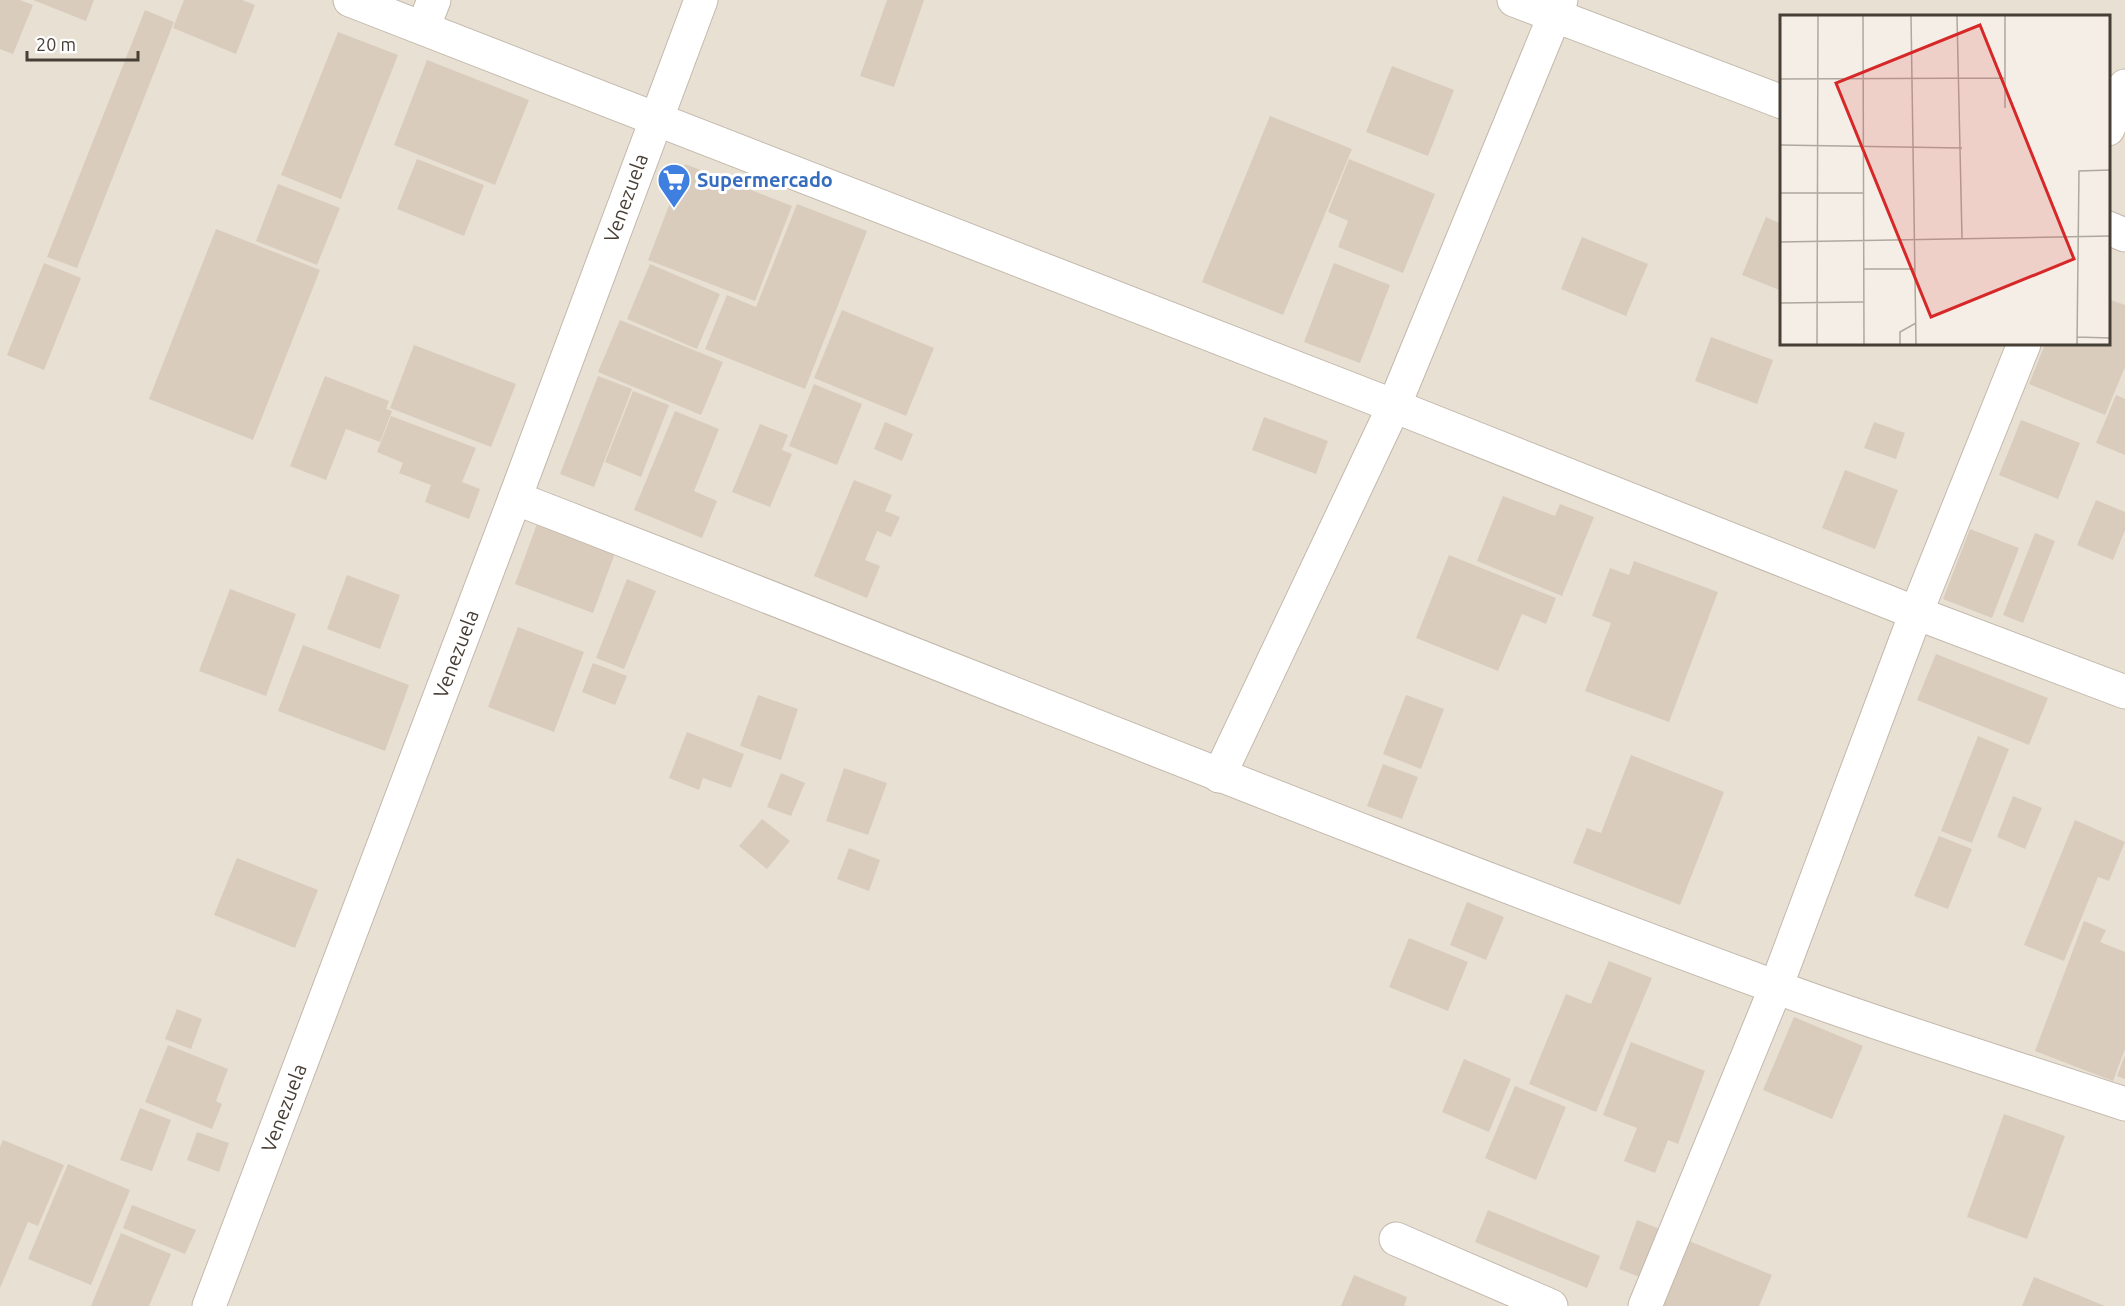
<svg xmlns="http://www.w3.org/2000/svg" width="2125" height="1306" viewBox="0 0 2125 1306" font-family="Ubuntu,sans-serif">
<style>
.residential{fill:#e8e0d3;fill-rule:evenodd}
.building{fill:#d9ccbd}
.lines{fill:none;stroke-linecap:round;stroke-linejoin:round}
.street-casing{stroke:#c3b8ab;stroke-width:35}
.street{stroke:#fff;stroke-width:33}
.labels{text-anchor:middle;stroke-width:6;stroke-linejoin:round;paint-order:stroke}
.shop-label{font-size:20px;font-weight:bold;fill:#366cbe;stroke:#fff;text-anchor:start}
.street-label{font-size:20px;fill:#473e35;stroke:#fff}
.inset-road{fill:none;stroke:#afa89f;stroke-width:1.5}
.view{fill:#d62828;fill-opacity:0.15;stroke:#d62828;stroke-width:3}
.inset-edge{fill:none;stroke:#473e35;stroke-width:3}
</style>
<rect width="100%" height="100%" fill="#f4eee6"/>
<!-- residential -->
<path class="residential" d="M0 0H2125V1306H0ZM1782 16H2108V344H1782Z"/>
<!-- building -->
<g class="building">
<polygon points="0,0 20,0 33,5 13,54 0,49"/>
<polygon points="33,0 94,0 86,21"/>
<polygon points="184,0 242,0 255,5 236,54 173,28"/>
<polygon points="887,0 924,0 894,87 860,76"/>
<polygon points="145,10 174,22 77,268 47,257"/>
<polygon points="338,32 398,55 341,199 281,175"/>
<polygon points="427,60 529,100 495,185 394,145"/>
<polygon points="1392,66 1454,90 1428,156 1366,132"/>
<polygon points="1270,116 1352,149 1283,315 1202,282"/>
<polygon points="417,159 484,185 464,236 397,209"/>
<polygon points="1349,159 1435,194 1403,273 1338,247 1348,221 1328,212"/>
<polygon points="685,164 792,206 755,301 648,260"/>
<polygon points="278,184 340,208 317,265 256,241"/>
<polygon points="797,204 867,231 805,389 705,349 727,295 756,307"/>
<polygon points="1766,217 1782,224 1782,291 1742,275"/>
<polygon points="216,229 320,270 253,440 149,399"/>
<polygon points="1582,237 1648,264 1626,316 1561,289"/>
<polygon points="44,263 81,278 44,370 7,355"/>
<polygon points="1334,263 1390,285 1360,363 1304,342"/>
<polygon points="650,264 720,294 697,349 627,319"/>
<polygon points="2108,299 2125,305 2125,367 2105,415 2029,384 2045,344 2108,344"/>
<polygon points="842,310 934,348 906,416 814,378"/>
<polygon points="620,320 723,362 701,415 598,372"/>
<polygon points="1711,337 1773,360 1757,404 1695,381"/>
<polygon points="414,345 516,384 491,447 390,408"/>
<polygon points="325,376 389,401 386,409 392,411 380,442 346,429 326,480 290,466"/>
<polygon points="598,376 632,389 594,487 560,474"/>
<polygon points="814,384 862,404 837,465 789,446"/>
<polygon points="633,391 669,405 641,477 605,462"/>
<polygon points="2116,395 2125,399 2125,455 2096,443"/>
<polygon points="675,411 719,429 694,491 717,501 702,538 634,510"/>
<polygon points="391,416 476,448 462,482 480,489 469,519 425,502 431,485 399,473 403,463 377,452"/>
<polygon points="1264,417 1328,441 1316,474 1252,450"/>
<polygon points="2021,420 2080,443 2058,499 1999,475"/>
<polygon points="885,422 913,434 902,461 874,449"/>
<polygon points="1874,422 1905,433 1896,459 1864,448"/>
<polygon points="760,424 788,435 782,450 792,454 770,507 732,492"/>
<polygon points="1845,470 1898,490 1875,549 1822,528"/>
<polygon points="854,480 892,495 885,511 900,517 891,537 877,531 865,560 880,566 867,598 814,576"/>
<polygon points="1503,496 1555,516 1560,504 1594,517 1562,596 1477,561"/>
<polygon points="2096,500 2125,512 2125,530 2113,560 2077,545"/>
<polygon points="537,524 615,553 593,613 515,584"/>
<polygon points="1970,529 2019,548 1992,618 1943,599"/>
<polygon points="2035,533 2055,541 2023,623 2003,615"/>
<polygon points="1449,555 1556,598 1546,624 1522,614 1498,671 1416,638"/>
<polygon points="1634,561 1718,592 1669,722 1585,691 1611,623 1592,616 1610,568 1629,575"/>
<polygon points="347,575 400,595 380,649 327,629"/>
<polygon points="627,579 656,591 624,669 596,658"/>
<polygon points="230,589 296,614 266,696 199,671"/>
<polygon points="518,627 584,652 554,732 488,707"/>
<polygon points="303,645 409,685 385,751 278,711"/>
<polygon points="1936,654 2048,698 2029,745 1917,700"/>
<polygon points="593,663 627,676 615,705 582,692"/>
<polygon points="758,695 798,709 781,760 740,746"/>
<polygon points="1406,695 1444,709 1421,769 1383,754"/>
<polygon points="687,732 744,754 731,788 703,778 699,790 669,778"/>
<polygon points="1978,736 2009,749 1972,843 1941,831"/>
<polygon points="1631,755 1724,792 1680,905 1573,863 1587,828 1601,833"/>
<polygon points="1383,764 1418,777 1402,819 1367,806"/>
<polygon points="844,768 887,783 868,835 826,821"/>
<polygon points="781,773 805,783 791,816 767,807"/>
<polygon points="2013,796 2042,808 2025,849 1997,837"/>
<polygon points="762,819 790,841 767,869 739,846"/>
<polygon points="2075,820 2125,842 2109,881 2098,877 2064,961 2024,945"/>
<polygon points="1939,836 1972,849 1948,909 1914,896"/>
<polygon points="849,848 880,860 869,891 837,879"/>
<polygon points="237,858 318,890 295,948 214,915"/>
<polygon points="1467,902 1504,917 1486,960 1450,945"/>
<polygon points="2084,921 2106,930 2100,942 2125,952 2125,1049 2113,1081 2035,1051"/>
<polygon points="1409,938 1468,962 1448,1011 1389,987"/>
<polygon points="1609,961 1652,978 1596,1112 1529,1084 1566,994 1591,1004"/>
<polygon points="177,1009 202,1019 191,1049 165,1039"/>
<polygon points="1794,1017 1863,1046 1832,1119 1763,1090"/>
<polygon points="1631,1042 1705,1071 1678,1144 1668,1140 1655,1173 1624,1161 1637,1128 1603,1115"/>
<polygon points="168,1045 228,1069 216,1101 222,1104 212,1129 145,1102"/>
<polygon points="2125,1055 2125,1079 2117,1076"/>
<polygon points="1464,1059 1511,1079 1489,1132 1442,1112"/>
<polygon points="1515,1086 1566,1107 1536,1180 1485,1158"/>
<polygon points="140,1108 171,1120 152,1171 120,1160"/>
<polygon points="2004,1114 2065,1136 2027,1239 1967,1217"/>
<polygon points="197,1132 229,1143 219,1172 187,1160"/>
<polygon points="3,1140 64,1165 38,1226 28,1222 0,1288 0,1147"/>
<polygon points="68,1164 130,1190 91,1285 28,1259"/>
<polygon points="132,1205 196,1230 185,1254 123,1228"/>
<polygon points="1488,1210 1600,1256 1587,1288 1475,1242"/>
<polygon points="1637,1220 1660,1229 1642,1278 1619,1269"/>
<polygon points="121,1233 171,1254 149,1306 91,1306"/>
<polygon points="1689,1241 1772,1275 1759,1306 1662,1306"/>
<polygon points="1354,1275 1407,1297 1404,1306 1341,1306"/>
<polygon points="2034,1277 2105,1306 2022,1306"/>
</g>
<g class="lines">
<!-- street casing -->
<g class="street-casing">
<g id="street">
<polyline points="350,0 1394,406 1916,613 2125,692"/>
<polyline points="1514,0 1782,102"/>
<polyline points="423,28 434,0"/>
<polyline points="2108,129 2125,86"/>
<polyline points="2108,228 2125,235"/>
<path d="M515 498C935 660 1350 831 1773 986 1889 1029 2008 1065 2125 1104"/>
<polyline points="1219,776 1394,406 1561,0"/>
<polyline points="1396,1239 1551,1306"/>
<polyline points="209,1306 515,498 701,0"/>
<polyline points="1645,1306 1776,987 1916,613 2024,344"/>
</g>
</g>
<!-- street -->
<use href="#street" class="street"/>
</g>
<!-- icons -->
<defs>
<g id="supermarket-pin" transform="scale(1.725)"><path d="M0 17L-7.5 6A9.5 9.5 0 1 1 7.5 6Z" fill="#3f7fe0" stroke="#fff"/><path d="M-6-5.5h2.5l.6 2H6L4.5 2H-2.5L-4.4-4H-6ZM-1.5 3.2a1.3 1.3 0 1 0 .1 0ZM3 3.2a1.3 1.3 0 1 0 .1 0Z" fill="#fff"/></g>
</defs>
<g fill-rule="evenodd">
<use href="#supermarket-pin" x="674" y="180"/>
</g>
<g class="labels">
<!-- shop labels -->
<g class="shop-label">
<text x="697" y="187">Supermercado</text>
</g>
<!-- street labels -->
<g class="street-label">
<text transform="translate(626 198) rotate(-70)" y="7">Venezuela</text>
<text transform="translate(456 654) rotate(-69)" y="7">Venezuela</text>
<text transform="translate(284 1108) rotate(-69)" y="7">Venezuela</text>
</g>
</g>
<!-- overview -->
<g transform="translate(1780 15)">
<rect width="330" height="330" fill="#f4eee6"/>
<path class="inset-road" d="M83 1 84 329M131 1 136 329M177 1 182 223M0 64 225 63M225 93V1M0 130 182 133M0 178H84M0 227 330 221M83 254H135M0 288 83 287M297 322 330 323M37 329 38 1M120 329V317L136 308M297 329 299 156 330 155"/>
<path class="view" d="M200 10 294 244 151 302 56 68Z"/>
<rect width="330" height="330" class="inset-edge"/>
</g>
<!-- scale -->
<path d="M27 51v9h111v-9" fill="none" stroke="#473e35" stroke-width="3"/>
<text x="36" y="51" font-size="18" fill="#473e35" stroke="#ffffff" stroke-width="4.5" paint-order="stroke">20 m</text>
</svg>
